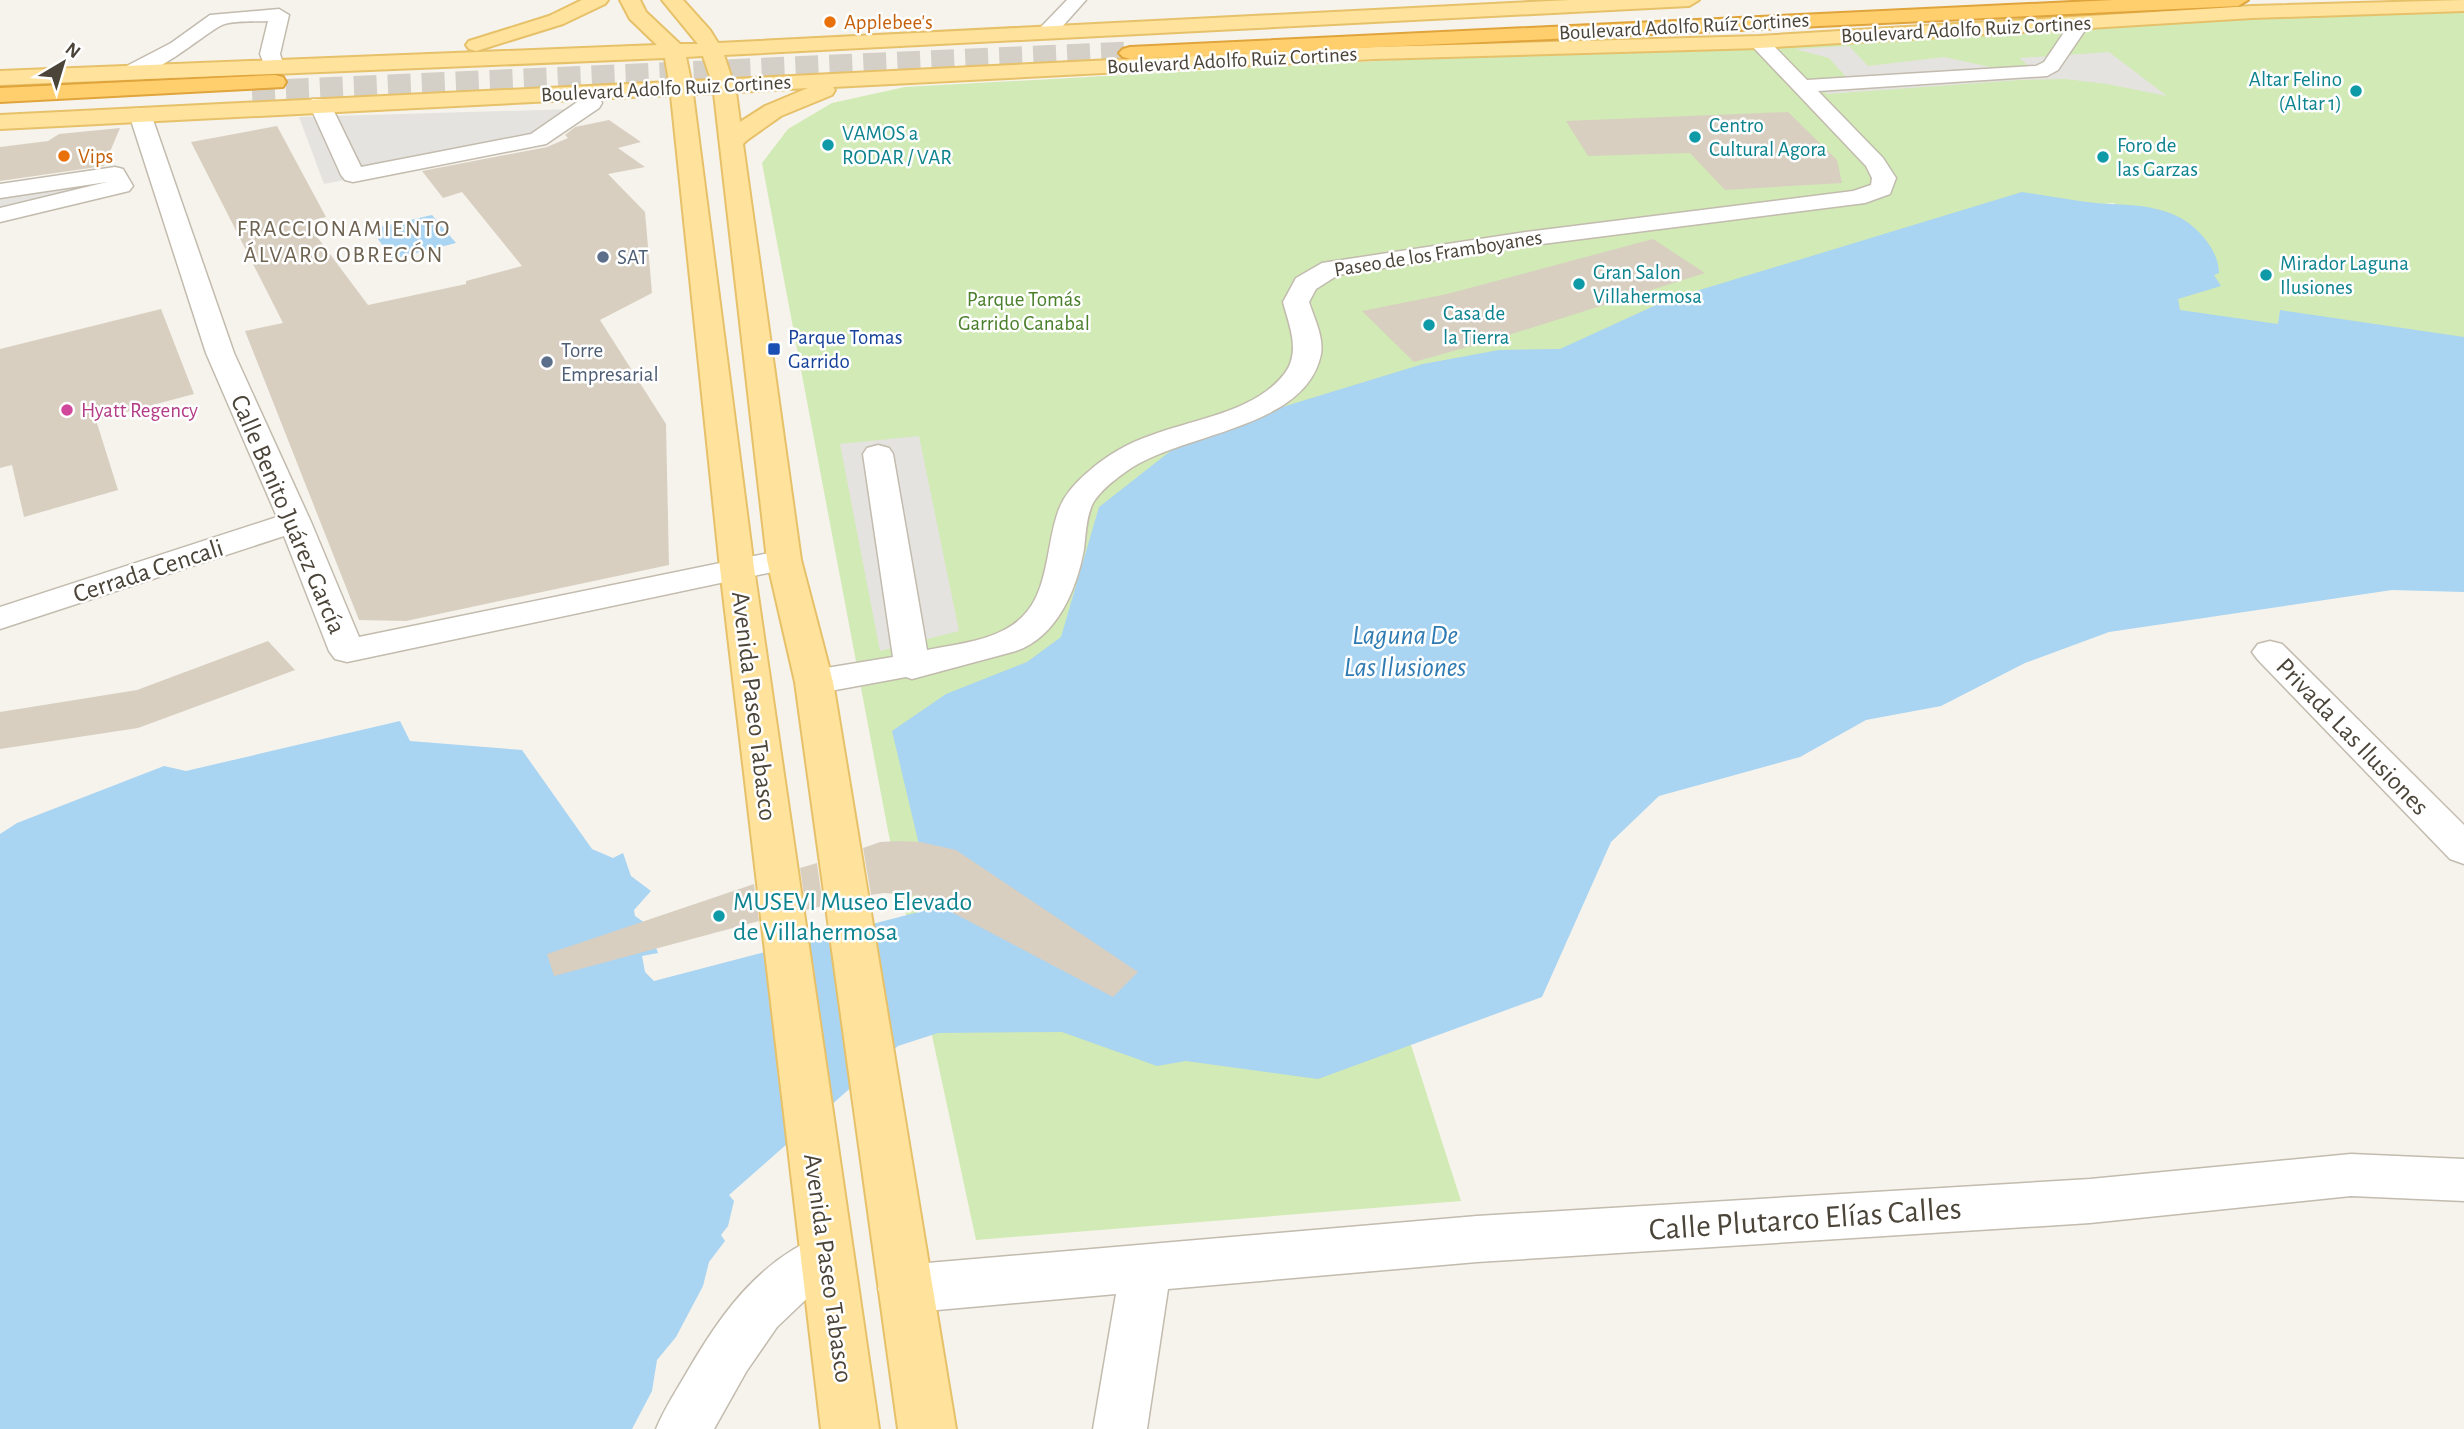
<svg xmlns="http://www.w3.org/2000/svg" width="2464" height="1429" viewBox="0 0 2464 1429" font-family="'Alegreya Sans',sans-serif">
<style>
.green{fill:#d2eab5}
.parking{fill:#e5e3e0}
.water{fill:#a9d4f2}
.building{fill:#d8cfc1}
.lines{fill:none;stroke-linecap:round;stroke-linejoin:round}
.highway-tunnel{stroke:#d4d0c8;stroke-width:23;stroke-dasharray:23 11;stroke-linecap:butt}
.minor-casing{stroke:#c2bbae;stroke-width:3}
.major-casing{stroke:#e6c16a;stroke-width:4}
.highway-casing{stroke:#e0a43c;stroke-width:4}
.minor{fill:#fff;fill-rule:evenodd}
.major{fill:#ffe39c;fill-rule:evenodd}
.highway{fill:#ffcf6e;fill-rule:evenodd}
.food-dot{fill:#e8710a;stroke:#fff;stroke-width:2.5}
.culture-dot{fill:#0f9aa8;stroke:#fff;stroke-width:2.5}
.service-dot{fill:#5c6f8a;stroke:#fff;stroke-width:2.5}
.transit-dot{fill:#1a4fb4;stroke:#fff;stroke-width:2.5}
.hotel-dot{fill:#d1479c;stroke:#fff;stroke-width:2.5}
.labels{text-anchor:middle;stroke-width:5;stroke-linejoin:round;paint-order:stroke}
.far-food-label{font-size:21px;fill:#c56008;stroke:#fff;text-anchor:start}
.far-street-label{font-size:21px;fill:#4b4439;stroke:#fff}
.far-culture-label{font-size:21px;fill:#0d838f;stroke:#fff;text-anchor:start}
.far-service-label{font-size:21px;fill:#4e5e75;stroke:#fff;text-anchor:start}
.far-park-label{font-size:21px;fill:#4a7f2a;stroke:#fff}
.far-transit-label{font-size:21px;fill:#164399;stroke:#fff;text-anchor:start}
.far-hotel-label{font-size:21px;fill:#b23c85;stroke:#fff;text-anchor:start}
.far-neighbourhood-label{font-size:23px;letter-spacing:2px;fill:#6e6250;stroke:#fff}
.street-label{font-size:26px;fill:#4b4439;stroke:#fff}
.culture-label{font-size:26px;fill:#0d838f;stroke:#fff;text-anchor:start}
.water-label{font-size:28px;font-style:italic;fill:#2e7ab2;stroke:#fff}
.near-street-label{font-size:32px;fill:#4b4439;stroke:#fff}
</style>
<rect width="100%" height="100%" fill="#f6f3ec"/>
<!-- green -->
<polygon class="green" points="2464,9 2464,343 2265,328 2182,316 2114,203 2081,206 1403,1020 1461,1201 976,1240 888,831 762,163 788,129 832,103 905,87 1396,60 1738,47 2100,24"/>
<!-- parking -->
<g class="parking">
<polygon points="1849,46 1868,66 1944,57 2000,69 2030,67 2019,58 2109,52 2167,96 2107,84 2065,79 2021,80 1827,94 1811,79 1847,78 1829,58 1795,49"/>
<polygon points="573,109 546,141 324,184 299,117"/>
<polygon points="121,168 134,187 0,219 0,185"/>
<polygon points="919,436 959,631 880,651 840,444"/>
</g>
<!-- water -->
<g class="water">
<path d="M2022 192C2050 196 2080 202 2108 204 2145 205 2181 208 2205 239 2213 249 2219 261 2219 273L2214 275 2221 286 2178 299 2180 310 2278 324 2280 310 2464 337V592L2392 590 2109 632 2025 663 1941 706 1866 720 1800 757 1659 796 1611 842 1542 997 1318 1079 1186 1061 1157 1066 1062 1032 938 1033 898 1046 729 1195 734 1201 728 1226 721 1235 725 1241 709 1262 703 1286 676 1337 657 1360 652 1391 632 1429H0V834L17 823 164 766 186 771 400 721 410 741 522 750 592 849 613 858 623 853 631 876 651 891 634 910 635 916 648 925 658 953 642 956 645 972 654 981 934 908 892 731 946 694 1027 662 1061 637 1099 507 1191 435 1423 364 1499 350 1560 349 1667 300Z"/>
<polygon points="432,215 456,243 392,259 371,229"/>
</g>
<!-- building -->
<g class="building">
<polygon points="1788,112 1837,160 1842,183 1725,190 1690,153 1588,156 1566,121"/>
<polygon points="609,120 641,142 618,148 645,167 608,174 645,212 652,293 600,320 666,424 669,565 406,621 359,620 245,331 283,323 191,142 277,126 326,217 306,222 368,305 466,284 466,281 522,266 462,192 443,198 422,171 547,147 568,138 565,135 575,127"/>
<polygon points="120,128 104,166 0,181 0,147 48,141 59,134"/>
<polygon points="1653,239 1705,273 1496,339 1414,362 1362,311 1447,294"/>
<polygon points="161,309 194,394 96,420 118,490 24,517 12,465 0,468 0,349"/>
<polygon points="268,641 295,670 138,728 0,749 0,712 137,690"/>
<polygon points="900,841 920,842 956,850 1138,972 1113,997 921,896 884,893 871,895 863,848 880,842"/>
<polygon points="817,863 823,906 806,910 800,868"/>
<polygon points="754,884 759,921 554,976 547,954"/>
</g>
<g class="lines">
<!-- highway-tunnel -->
<polyline class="highway-tunnel" points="252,92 1130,53"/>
<!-- minor casing -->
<g class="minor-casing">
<g id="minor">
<polygon points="1067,0 1086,0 1053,37 1039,37 1036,33 1039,29"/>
<path d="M279 9 289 15 280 54 284 67 281 71H267L260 54 268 21C254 22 231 20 220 26 197 39 147 84 121 77L118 73 121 69 171 43 210 15Z"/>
<path d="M2080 17 2090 23 2058 70 2047 76 1818 91 1883 158 1896 178 1890 194 1865 203 1526 246 1338 275 1316 289 1309 302C1314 318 1324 337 1321 354 1306 431 1177 432 1124 473 1113 481 1100 491 1093 503 1086 517 1086 534 1084 549 1077 589 1057 637 1016 651L912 679 906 677 814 694 801 690 796 682 801 674 814 670 893 657 863 454 867 448 878 445 889 448 893 454 927 650C951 645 982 642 1004 630 1052 606 1043 551 1059 509 1065 494 1076 482 1088 472 1107 455 1128 443 1152 435 1194 419 1256 412 1285 373 1301 351 1289 325 1283 302L1296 278 1322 263 1526 232 1853 191 1871 185 1872 178 1866 166 1752 46 1749 42 1752 38H1766L1807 80 2036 66 2044 62 2073 19Z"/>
<polygon points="591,97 599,98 602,103 599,108 546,144 353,182 345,180 341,175 309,104 312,99 328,99 361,167 531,134 583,98"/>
<polygon points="140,108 148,109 151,114 234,353 311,522 359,637 784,550 796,553 800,560 796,567 347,662 335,659 329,651 284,536 0,629 0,607 277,517 206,353 129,114 132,109"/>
<polygon points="115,167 123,169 133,186 129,191 0,222 0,208 107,182 0,198 0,184"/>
<polygon points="2270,641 2282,644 2464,825 2464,864 2450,859 2258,660 2252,652 2258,644"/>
<polygon points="2351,1154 2464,1159 2464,1201 2351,1196 2090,1223 1477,1262 1168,1289 1147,1429 1093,1429 1116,1294 904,1313 886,1306 878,1289 886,1272 904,1265 1477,1216 2090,1179"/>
<path d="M827 1233 845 1240 852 1256 845 1272 818 1288 777 1327 746 1372 714 1429H656C665 1407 678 1388 690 1367 724 1309 762 1258 827 1233Z"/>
</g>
</g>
<!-- major casing -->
<g class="major-casing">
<g id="major">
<polygon points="582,0 608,0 605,4 563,24 476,51 469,49 466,45 469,41 549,16"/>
<path d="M620 0H640L646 12 680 44H698L662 0H683L710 30 718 43 1571 0H1699L1689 6 724 55 732 79 1375 47 1759 36 2252 6 2464 0V11L2252 18 1759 48 1375 59 833 87 835 90 832 95 781 116 747 140 743 144 801 560 833 682 956 1429H898L795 682 767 560 714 93 693 94 754 568 879 1429H821L720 568 671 95 0 129V115L669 82 665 58 0 85V71L657 45 630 19ZM703 56 711 80 691 81 686 57ZM808 88 765 106 740 122 736 92Z"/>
</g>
</g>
<!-- highway casing -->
<g class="highway-casing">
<g id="highway">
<polygon points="2114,0 2248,0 2238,6 1130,59 1123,57 1119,53 1123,49 1130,47"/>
<polygon points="275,75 283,77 286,82 283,87 0,102 0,88"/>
</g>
</g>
<!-- minor -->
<use href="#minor" class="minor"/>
<!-- major -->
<use href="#major" class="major"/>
<!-- highway -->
<use href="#highway" class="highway"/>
</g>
<!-- markers -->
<g class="food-dot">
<circle cx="830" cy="22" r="7"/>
<circle cx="64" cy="156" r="7"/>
</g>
<g class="culture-dot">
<circle cx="2356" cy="91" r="7"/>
<circle cx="1695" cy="137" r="7"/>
<circle cx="828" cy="145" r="7"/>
<circle cx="2103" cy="157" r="7"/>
<circle cx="2266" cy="275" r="7"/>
<circle cx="1579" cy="284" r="7"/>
<circle cx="1429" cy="325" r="7"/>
<circle cx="719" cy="916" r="7"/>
</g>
<g class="service-dot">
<circle cx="603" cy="257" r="7"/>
<circle cx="547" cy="362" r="7"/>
</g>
<rect class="transit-dot" x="767" y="342" width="14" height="14" rx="3.5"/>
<circle class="hotel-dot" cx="67" cy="410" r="7"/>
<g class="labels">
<!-- far-food labels -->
<g class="far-food-label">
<text x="844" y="29">Applebee's</text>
<text x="78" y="163">Vips</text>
</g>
<!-- far-street labels -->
<g class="far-street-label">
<text transform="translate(1684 26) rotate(-3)" y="7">Boulevard Adolfo Ruíz Cortines</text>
<text transform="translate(1966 29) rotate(-3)" y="7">Boulevard Adolfo Ruiz Cortines</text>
<text transform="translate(1232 60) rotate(-3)" y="7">Boulevard Adolfo Ruiz Cortines</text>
<text transform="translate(666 88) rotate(-3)" y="7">Boulevard Adolfo Ruiz Cortines</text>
<text transform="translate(1438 253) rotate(-9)" y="7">Paseo de los Framboyanes</text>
</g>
<!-- far-culture labels -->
<g class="far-culture-label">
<text x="2342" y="86" text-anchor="end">Altar Felino<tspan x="2342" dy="24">(Altar 1)</tspan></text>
<text x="1709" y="132">Centro<tspan x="1709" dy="24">Cultural Agora</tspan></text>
<text x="842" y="140">VAMOS a<tspan x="842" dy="24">RODAR / VAR</tspan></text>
<text x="2117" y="152">Foro de<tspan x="2117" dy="24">las Garzas</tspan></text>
<text x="2280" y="270">Mirador Laguna<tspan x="2280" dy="24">Ilusiones</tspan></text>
<text x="1593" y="279">Gran Salon<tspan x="1593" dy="24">Villahermosa</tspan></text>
<text x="1443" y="320">Casa de<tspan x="1443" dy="24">la Tierra</tspan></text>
</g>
<!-- far-service labels -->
<g class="far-service-label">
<text x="617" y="264">SAT</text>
<text x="561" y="357">Torre<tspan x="561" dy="24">Empresarial</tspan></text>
</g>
<!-- far-park labels -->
<g class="far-park-label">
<text x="1024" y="306">Parque Tomás<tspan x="1024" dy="24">Garrido Canabal</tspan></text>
</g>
<!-- far-transit labels -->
<g class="far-transit-label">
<text x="788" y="344">Parque Tomas<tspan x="788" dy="24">Garrido</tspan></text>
</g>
<!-- far-hotel labels -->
<g class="far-hotel-label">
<text x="81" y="417">Hyatt Regency</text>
</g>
<!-- far-neighbourhood labels -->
<g class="far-neighbourhood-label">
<text x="344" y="236">FRACCIONAMIENTO<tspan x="344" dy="26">ÁLVARO OBREGÓN</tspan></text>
</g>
<!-- street labels -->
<g class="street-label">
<text transform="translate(289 514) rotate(67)" y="9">Calle Benito Juárez García</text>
<text transform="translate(148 570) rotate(-18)" y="9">Cerrada Cencali</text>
<text transform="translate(755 706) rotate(83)" y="9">Avenida Paseo Tabasco</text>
<text transform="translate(2353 736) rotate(46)" y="9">Privada Las Ilusiones</text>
<text transform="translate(829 1268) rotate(82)" y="9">Avenida Paseo Tabasco</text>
</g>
<!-- culture labels -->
<g class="culture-label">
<text x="733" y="910">MUSEVI Museo Elevado<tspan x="733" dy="30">de Villahermosa</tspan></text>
</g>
<!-- water labels -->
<g class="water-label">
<text x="1405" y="644">Laguna De<tspan x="1405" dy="32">Las Ilusiones</tspan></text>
</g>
<!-- near-street labels -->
<g class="near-street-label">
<text transform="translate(1805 1218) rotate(-4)" y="11">Calle Plutarco Elías Calles</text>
</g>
</g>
<!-- north arrow -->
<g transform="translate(63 63) rotate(38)" stroke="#ffffff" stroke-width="5" paint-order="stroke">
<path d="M0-5L12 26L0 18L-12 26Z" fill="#4b4439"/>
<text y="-10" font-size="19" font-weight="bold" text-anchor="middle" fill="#4b4439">N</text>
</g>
</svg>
